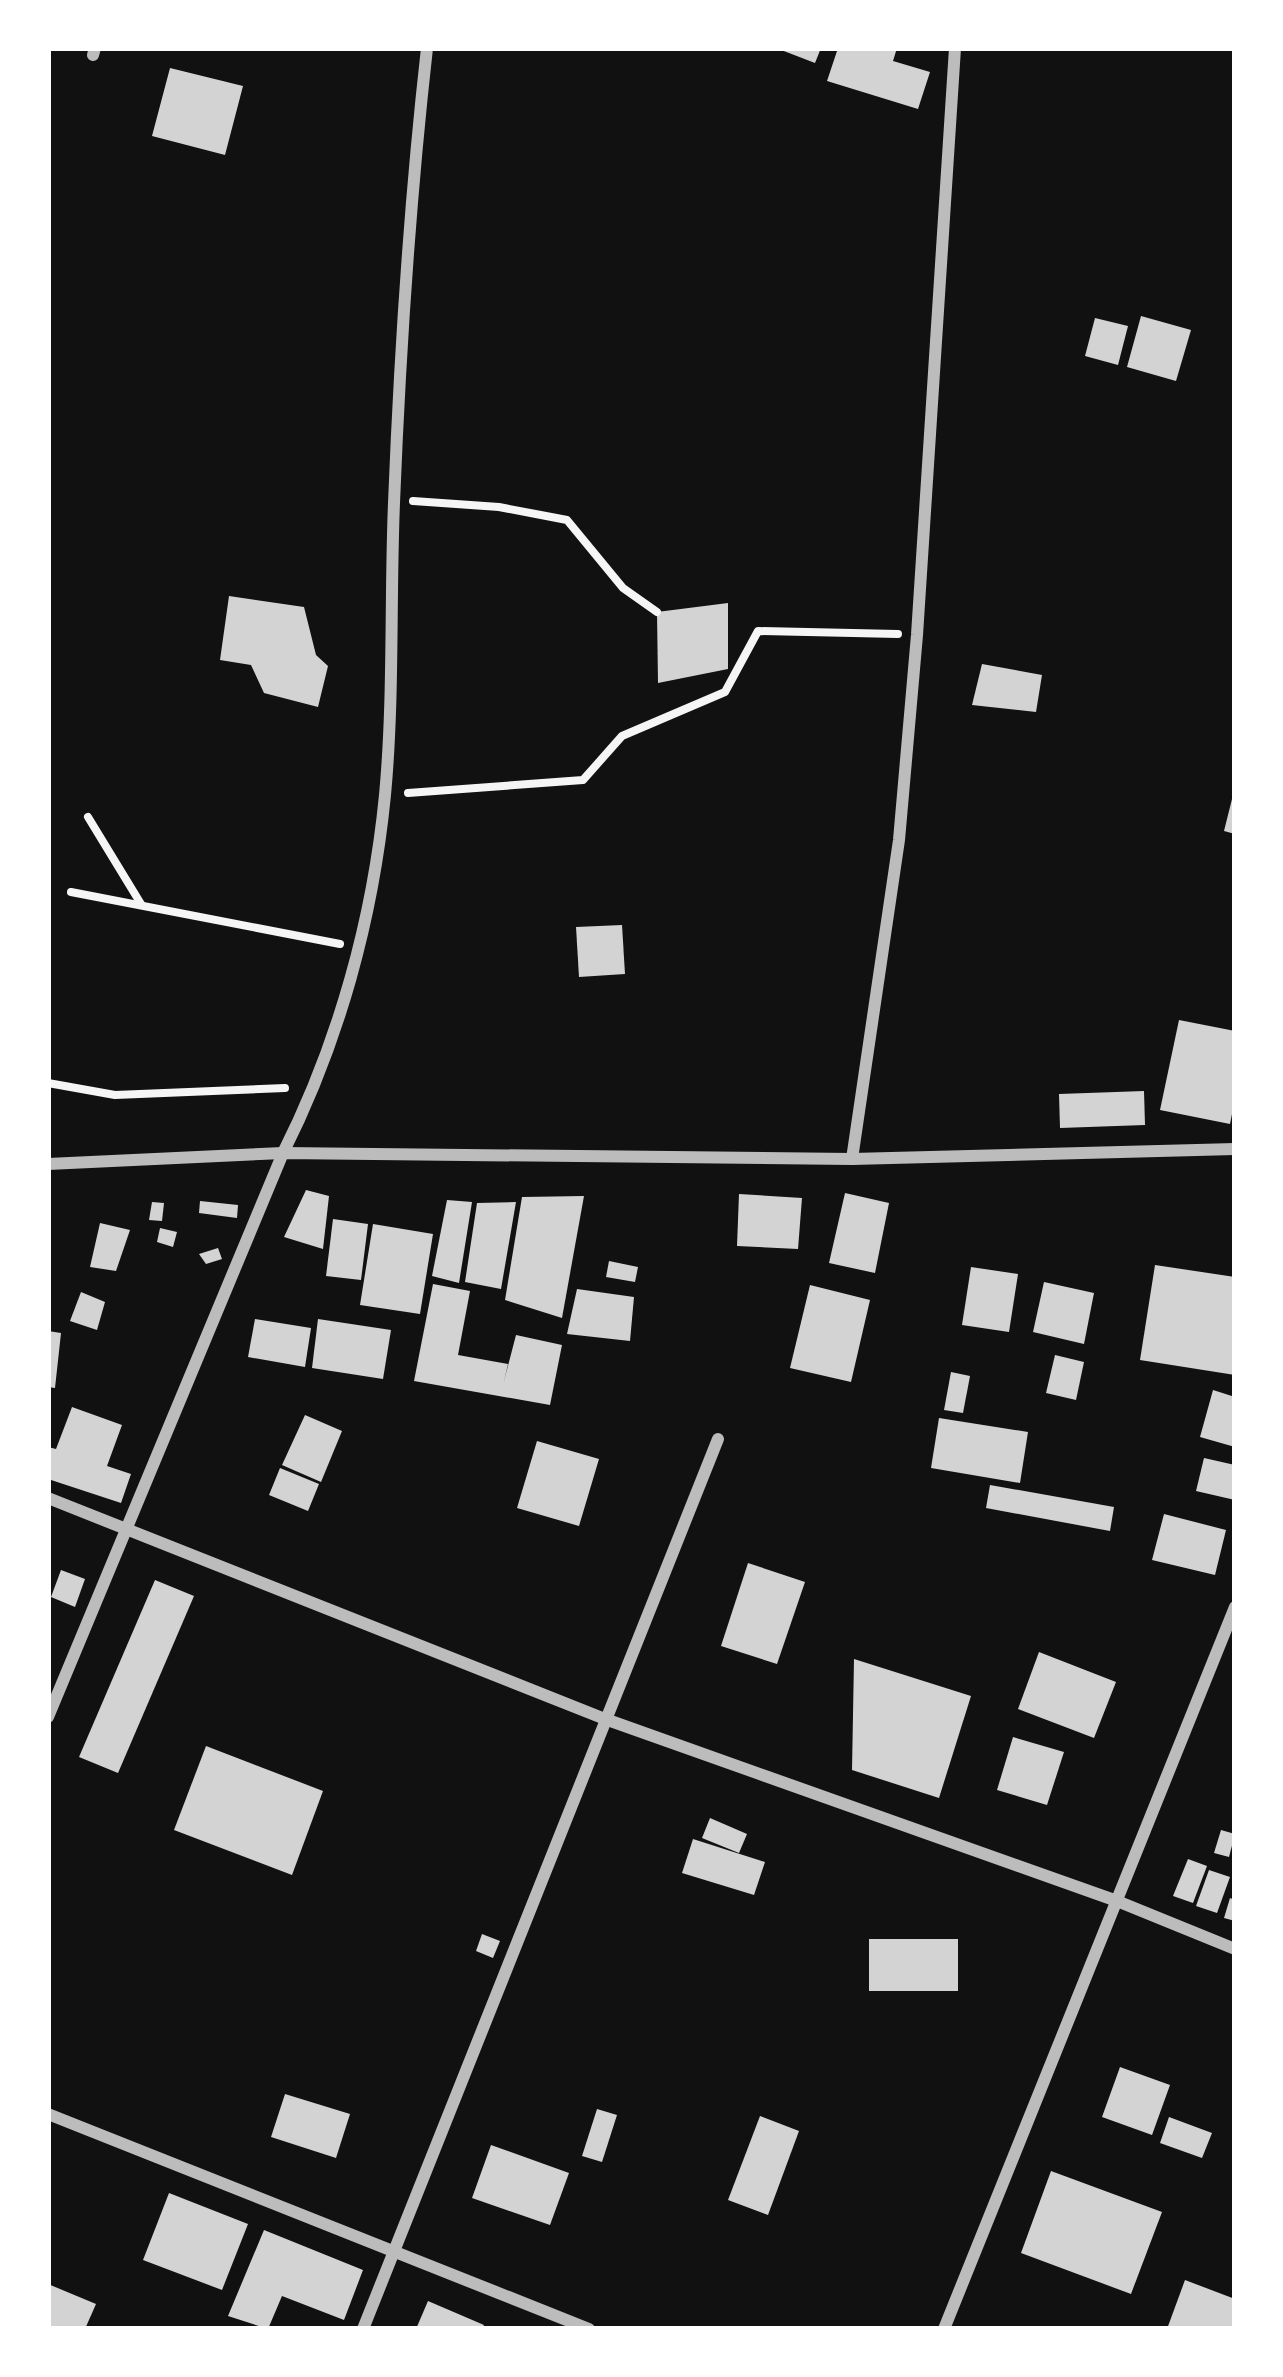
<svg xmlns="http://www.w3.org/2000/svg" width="1283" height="2377" viewBox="0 0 1283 2377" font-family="'Sofia Sans Condensed',sans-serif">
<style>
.building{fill:#d3d3d3}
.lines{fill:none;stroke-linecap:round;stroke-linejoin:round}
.path{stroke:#f5f5f5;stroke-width:8}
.minor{stroke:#bcbcbc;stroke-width:12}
</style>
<rect width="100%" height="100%" fill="#111"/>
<!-- building -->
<g class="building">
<polygon points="776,48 821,48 815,63"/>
<polygon points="838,48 897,48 893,61 930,72 918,109 827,81"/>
<polygon points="170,68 243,86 225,155 152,136"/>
<polygon points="1141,316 1191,330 1176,381 1127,367"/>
<polygon points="1095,318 1128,326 1118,365 1085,356"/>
<polygon points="229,596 304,607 316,655 328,666 318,707 264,693 251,665 220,660"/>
<polygon points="728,603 728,669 658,683 657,612"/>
<polygon points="982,664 1042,675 1036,712 972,705"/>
<polygon points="1233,795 1235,796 1235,834 1224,831"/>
<polygon points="622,925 625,974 579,977 576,927"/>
<polygon points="1179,1020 1235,1031 1235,1099 1230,1124 1160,1110"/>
<polygon points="1144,1091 1145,1125 1060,1128 1059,1094"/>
<polygon points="306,1190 329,1196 323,1249 284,1237"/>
<polygon points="845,1193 889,1203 875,1273 829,1263"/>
<polygon points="739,1194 802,1198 798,1249 737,1246"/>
<polygon points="584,1196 562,1318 505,1300 522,1197"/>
<polygon points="447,1200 472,1202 459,1283 432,1276"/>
<polygon points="200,1201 238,1205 237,1218 199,1213"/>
<polygon points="152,1202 164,1203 162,1221 149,1220"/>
<polygon points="516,1202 501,1289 465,1282 477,1203"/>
<polygon points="333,1219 368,1224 361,1280 326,1276"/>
<polygon points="100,1223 130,1230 116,1271 90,1267"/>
<polygon points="373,1224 433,1234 420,1314 360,1305"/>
<polygon points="160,1228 177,1232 173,1247 157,1242"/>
<polygon points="218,1248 222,1259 206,1264 199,1254"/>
<polygon points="609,1261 638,1267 635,1282 606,1277"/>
<polygon points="1155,1265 1235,1277 1235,1375 1140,1360"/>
<polygon points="971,1267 1018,1274 1009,1332 962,1325"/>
<polygon points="1044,1282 1094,1293 1084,1344 1033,1332"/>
<polygon points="433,1284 470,1291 458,1355 508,1364 504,1381 516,1335 562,1345 550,1405 414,1381"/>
<polygon points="810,1285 870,1300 851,1382 790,1368"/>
<polygon points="577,1289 634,1297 630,1341 567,1334"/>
<polygon points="81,1292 105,1302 97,1330 70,1321"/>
<polygon points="255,1319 311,1328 305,1367 248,1357"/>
<polygon points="318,1319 391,1330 383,1379 312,1368"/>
<polygon points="48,1331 61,1333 55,1388 48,1387"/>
<polygon points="1055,1355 1084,1362 1076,1400 1046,1393"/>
<polygon points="951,1372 970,1376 963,1413 944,1410"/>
<polygon points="1213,1390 1235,1397 1235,1447 1200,1437"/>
<polygon points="72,1407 122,1425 107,1466 131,1474 121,1503 48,1479 48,1447 56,1449"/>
<polygon points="305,1415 342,1431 321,1482 282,1465"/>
<polygon points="939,1418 1028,1432 1020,1483 931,1468"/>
<polygon points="537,1441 599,1459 579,1526 517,1508"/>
<polygon points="1204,1458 1235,1465 1235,1500 1196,1491"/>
<polygon points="280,1468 319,1484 308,1511 269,1495"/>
<polygon points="990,1485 1114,1507 1110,1531 986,1508"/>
<polygon points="1164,1514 1226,1530 1215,1575 1152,1560"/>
<polygon points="748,1563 805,1582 777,1664 721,1646"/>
<polygon points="61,1570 85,1579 75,1607 51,1597"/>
<polygon points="155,1580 194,1596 118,1773 79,1757"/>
<polygon points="1039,1652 1116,1682 1094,1738 1018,1709"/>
<polygon points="854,1659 971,1696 939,1798 852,1770"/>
<polygon points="1013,1737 1064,1752 1047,1805 997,1790"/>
<polygon points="206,1746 323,1791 292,1875 174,1830"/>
<polygon points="710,1818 747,1834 739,1853 702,1838"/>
<polygon points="1221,1830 1235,1834 1229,1857 1214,1853"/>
<polygon points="693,1839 765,1862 754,1895 682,1873"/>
<polygon points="1188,1859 1207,1866 1193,1903 1173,1896"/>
<polygon points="1209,1870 1230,1877 1217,1913 1196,1906"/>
<polygon points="1230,1898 1235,1900 1235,1921 1224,1918"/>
<polygon points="482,1934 500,1941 493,1958 476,1951"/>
<rect x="869" y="1939" width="89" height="52"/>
<polygon points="1120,2067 1170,2085 1152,2135 1102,2117"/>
<polygon points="285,2094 350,2114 336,2158 271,2137"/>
<polygon points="597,2109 617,2115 602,2162 582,2156"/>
<polygon points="760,2116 799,2131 768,2215 728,2200"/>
<polygon points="1169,2117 1212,2133 1202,2158 1160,2143"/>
<polygon points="491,2145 569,2173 550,2225 472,2198"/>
<polygon points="1051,2171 1162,2212 1131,2294 1021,2253"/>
<polygon points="169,2193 248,2224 222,2290 143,2260"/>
<polygon points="264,2230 363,2270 344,2320 282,2296 268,2329 228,2316"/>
<polygon points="1185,2280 1235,2299 1235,2329 1167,2329"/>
<polygon points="48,2284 96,2304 85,2329 48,2329"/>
<polygon points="428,2301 484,2325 482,2329 416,2329"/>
</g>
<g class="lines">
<!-- path -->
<g class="path">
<polyline points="413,501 499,507 567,520 623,588 657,612"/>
<polyline points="408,793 583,780 622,736 725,692 758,631 898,634"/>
<polyline points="88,817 141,904"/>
<polyline points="71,892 340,944"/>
<polyline points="48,1083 115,1095 285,1088"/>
</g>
<!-- minor -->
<g class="minor">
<polyline points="93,55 95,48"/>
<polyline points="852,1159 899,840 917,635 955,48"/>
<polyline points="48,1164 283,1153 852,1159 1235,1149"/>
<polyline points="48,1498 605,1719 1117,1901 1235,1949"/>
<path d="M48 1717 283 1153C339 1042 373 918 385 795 394 699 390 600 394 503 400 351 410 199 427 48"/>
<polyline points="48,2114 589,2329"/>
<polyline points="363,2329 718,1439"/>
<polyline points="944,2329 1235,1607"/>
</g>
</g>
<!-- border -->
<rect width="1283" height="2377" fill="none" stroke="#ffffff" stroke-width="102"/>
</svg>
